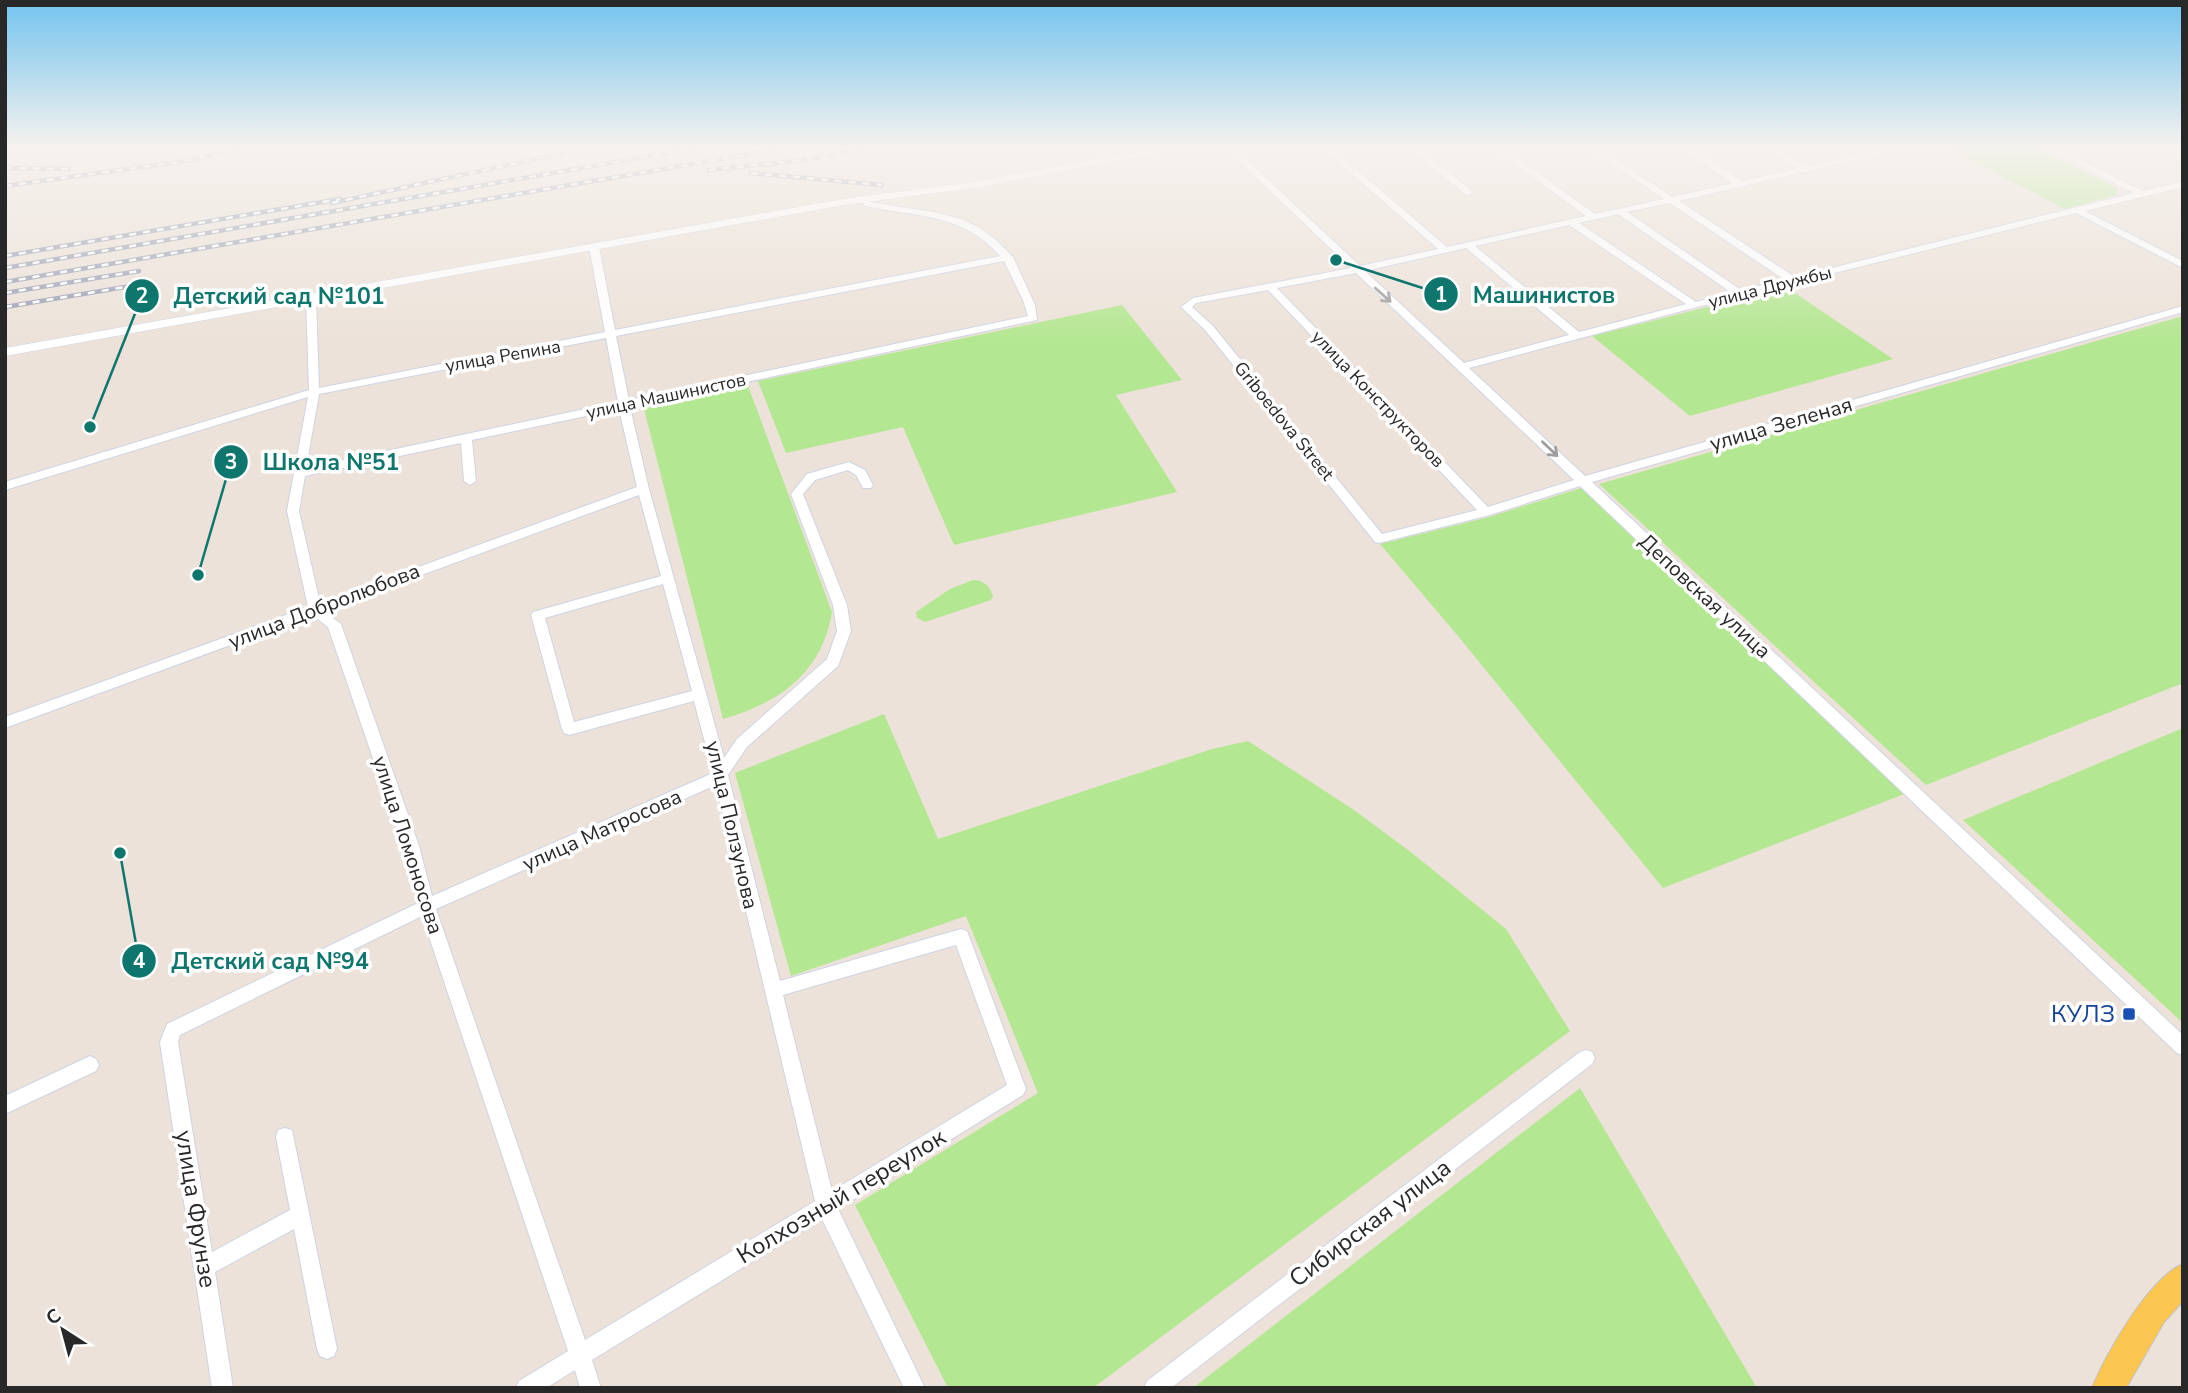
<svg xmlns="http://www.w3.org/2000/svg" width="2188" height="1393" viewBox="0 0 2188 1393" font-family="'Nunito Sans',sans-serif">
<style>
.green{fill:#b4e791}
.lines{fill:none;stroke-linecap:round;stroke-linejoin:round}
.minor-casing{stroke:#ced3e3;stroke-width:2}
.tertiary-casing{stroke:#ced3e3;stroke-width:1}
.primary-casing{stroke:#c3c3c3;stroke-width:2}
.minor{fill:#fff;fill-rule:evenodd}
.tertiary{fill:#fff;fill-rule:evenodd}
.primary{fill:#fac650;fill-rule:evenodd}
.rail-casing{stroke:#9ba1b4;stroke-width:4.5}
.rail{stroke:#fff;stroke-width:2.5;stroke-dasharray:7;stroke-linecap:butt}
.oneway{stroke:#9e9e9e}
.transit-dot{fill:#1a4fb4;stroke:#fff;stroke-width:2.5}
.labels{text-anchor:middle;stroke-width:7;stroke-linejoin:round;paint-order:stroke}
.far-street-label{font-size:18px;fill:#282828;stroke:#fff}
.street-label{font-size:21px;fill:#282828;stroke:#fff}
.near-transit-label{font-size:24px;fill:#164399;stroke:#fff;text-anchor:end}
.near-street-label{font-size:24px;fill:#282828;stroke:#fff}
.leader{fill:none;stroke:#0f766e;stroke-width:2.5}
.callout-dot{fill:#0f766e;stroke:#fff;stroke-width:2.5}
.mark-label{font-size:21px;text-anchor:middle;font-weight:bold;fill:#fff}
.callout-label{font-size:23px;text-anchor:middle;font-weight:bold;fill:#0f766e;stroke:#fff;stroke-width:7;stroke-linejoin:round;paint-order:stroke}
</style>
<rect width="100%" height="100%" fill="#ece2d9"/>
<!-- green -->
<g class="green">
<polygon points="1943,146 2033,146 2117,188 2116,195 2065,209"/>
<polygon points="1786,287 1893,359 1690,416 1592,336"/>
<polygon points="1122,305 1182,380 1116,395 1177,492 954,545 903,427 786,453 758,381"/>
<polygon points="2183,316 2183,683 1926,785 1599,484"/>
<path d="M747 383 832 612C822 673 779 703 723 719L643 405Z"/>
<polygon points="1581,488 1904,794 1663,888 1458,636 1380,544 1489,517"/>
<path d="M973 580C983 580 990 586 993 596L991 600 925 622 917 618 916 612 950 589Z"/>
<polygon points="884,714 938,839 1212,749 1248,741 1354,810 1412,853 1506,929 1570,1031 1093,1388 948,1388 855,1205 1038,1093 966,916 791,976 735,773"/>
<polygon points="2183,728 2183,1023 1963,820"/>
<polygon points="1580,1088 1757,1388 1193,1388"/>
</g>
<g class="lines">
<!-- minor casing -->
<g class="minor-casing">
<g id="minor">
<path d="M1223 146H1232L1360 266 1438 249 1320 146H1329L1447 247 1586 216 1491 146H1501L1595 214 1664 199 1586 146H1596L1672 197 1733 183 1677 146H1687L1742 181 1798 169 1762 146H1772L1807 167 1899 146H1915L1679 201 1795 277 2134 193 2041 146H2052L2143 191 2183 181V187L2085 211 2183 261V268L2076 213 1697 307 1469 368 1585 476 2183 306V312L1592 482 2183 1035V1055L2177 1053 1580 486 1490 515 1379 543 1375 542 1205 330 1181 307 1193 298 1351 268ZM1670 203 1785 280 1741 290 1627 212ZM1618 214 1732 293 1696 302 1579 223ZM1569 225 1686 304 1579 332 1475 246ZM1466 248 1569 335 1464 363 1365 271ZM1356 273 1574 480 1488 507 1277 288ZM1268 290 1477 510 1382 534 1213 326 1192 307 1196 303Z"/>
<polygon points="1406,146 1416,146 1471,190 1471,194 1465,194"/>
<path d="M865 197 871 202 938 213 961 219 980 228 996 240 1013 257 1035 305 1037 320 630 407 649 489 724 758 737 739 827 659 837 631 833 605 791 494 807 474 849 462 865 470 873 485 871 488H863L856 475 848 470 815 480 803 494 847 605 851 631 838 666 747 747 728 775 780 981 961 929 967 931 1026 1089 1023 1095 838 1209 925 1388H904L822 1219 592 1360 601 1388H580L575 1370 546 1388H516L519 1381 568 1351 422 916 180 1035 178 1042 212 1252 290 1210 276 1137 278 1130 285 1128 292 1130 337 1349 334 1356 327 1359 320 1356 317 1349 294 1229 215 1272 233 1388H212L160 1042 167 1024 418 903 403 846 328 627 312 615 5 728V717L308 607 287 511 308 397 5 490V482L309 390 306 299 311 296 316 299 319 388 605 332 589 247 594 244 599 247 615 330 1000 256C965 214 914 216 865 206L861 200ZM1004 261 1023 300 1028 316 629 400 616 336ZM606 338 618 402 306 468 319 394ZM619 409 637 487 320 603 299 511 305 476 461 443 464 481 470 485 476 481 472 440ZM639 495 661 576 533 612 531 615 562 729 564 733 569 735 694 701 713 773 432 896 419 846 341 624 324 611ZM663 584 692 691 574 722 545 618ZM716 785 815 1201 585 1340 436 909ZM956 945 1007 1085 832 1191 783 995Z"/>
<polygon points="1586,1050 1592,1052 1595,1058 1592,1064 1171,1388 1144,1388 1147,1381 1580,1052"/>
<polygon points="90,1056 96,1059 99,1065 96,1071 5,1114 5,1096"/>
</g>
</g>
<!-- tertiary casing -->
<g class="tertiary-casing">
<polygon id="tertiary" points="1171,146 1195,146 967,189 849,204 5,356 5,348 849,198 967,183"/>
</g>
<!-- primary casing -->
<g class="primary-casing">
<path id="primary" d="M2183 1264V1301L2164 1322 2126 1388H2092C2106 1354 2149 1278 2183 1264Z"/>
</g>
<!-- minor -->
<use href="#minor" class="minor"/>
<!-- tertiary -->
<use href="#tertiary" class="tertiary"/>
<!-- primary -->
<use href="#primary" class="primary"/>
<!-- rail casing -->
<g class="rail-casing">
<g id="rail">
<polyline points="5,168 68,169"/>
<polyline points="709,170 796,161 877,146"/>
<polyline points="751,173 882,185"/>
<polyline points="5,186 179,162 262,146"/>
<polyline points="332,203 596,146"/>
<polyline points="5,256 340,199"/>
<polyline points="5,268 709,146"/>
<polyline points="5,282 797,146"/>
<polyline points="5,293 139,271"/>
<polyline points="5,307 149,283"/>
</g>
</g>
<!-- rail -->
<use href="#rail" class="rail"/>
</g>
<!-- one-way arrows -->
<defs><path id="oneway-shaft" d="M-6 0H5M1.5-3L5.5 0L1.5 3" fill="none" stroke-width="1.6" stroke-linecap="round" stroke-linejoin="round" transform="scale(1.75)"/></defs>
<g class="oneway">
<use href="#oneway-shaft" transform="translate(1383 295) rotate(42)"/>
<use href="#oneway-shaft" transform="translate(1550 449) rotate(44)"/>
</g>
<!-- sky -->
<linearGradient id="sky" x2="0" y2="1"><stop stop-color="#73c3ee"/><stop offset="0.43" stop-color="#f6f2ee"/><stop offset="1" stop-color="#f6f2ee" stop-opacity="0"/></linearGradient>
<rect width="2188" height="341" fill="url(#sky)"/>
<!-- markers -->
<rect class="transit-dot" x="2122" y="1007" width="14" height="14" rx="3.5"/>
<g class="labels">
<!-- far-street labels -->
<g class="far-street-label">
<text transform="translate(1770 287) rotate(-14)" y="6">улица Дружбы</text>
<text transform="translate(503 356) rotate(-10)" y="6">улица Репина</text>
<text transform="translate(666 396) rotate(-12)" y="6">улица Машинистов</text>
<text transform="translate(1378 399) rotate(46)" y="6">улица Конструкторов</text>
<text transform="translate(1284 421) rotate(51)" y="6">Griboedova Street</text>
</g>
<!-- street labels -->
<g class="street-label">
<text transform="translate(1781 424) rotate(-16)" y="7">улица Зеленая</text>
<text transform="translate(1705 596) rotate(43)" y="7">Деповская улица</text>
<text transform="translate(324 606) rotate(-21)" y="7">улица Добролюбова</text>
<text transform="translate(732 825) rotate(77)" y="7">улица Ползунова</text>
<text transform="translate(602 830) rotate(-24)" y="7">улица Матросова</text>
<text transform="translate(408 845) rotate(72)" y="7">улица Ломоносова</text>
</g>
<!-- near-transit labels -->
<g class="near-transit-label">
<text x="2115" y="1022">КУЛЗ</text>
</g>
<!-- near-street labels -->
<g class="near-street-label">
<text transform="translate(841 1196) rotate(-31)" y="8">Колхозный переулок</text>
<text transform="translate(196 1209) rotate(81)" y="8">улица Фрунзе</text>
<text transform="translate(1370 1223) rotate(-37)" y="8">Сибирская улица</text>
</g>
</g>
<!-- callouts -->
<path class="leader" d="M1336 260L1441 294M90 427L142 296M198 575L231 462M120 853L139 961"/>
<g class="callout-dot">
<circle cx="1336" cy="260" r="7"/>
<circle cx="90" cy="427" r="7"/>
<circle cx="198" cy="575" r="7"/>
<circle cx="120" cy="853" r="7"/>
<circle cx="1441" cy="294" r="18"/>
<circle cx="142" cy="296" r="18"/>
<circle cx="231" cy="462" r="18"/>
<circle cx="139" cy="961" r="18"/>
</g>
<g class="mark-label">
<text x="1441" y="302">1</text>
<text x="142" y="303">2</text>
<text x="231" y="469">3</text>
<text x="139" y="968">4</text>
</g>
<g class="callout-label">
<text x="1544" y="303">Машинистов</text>
<text x="279" y="304">Детский сад №101</text>
<text x="331" y="470">Школа №51</text>
<text x="270" y="969">Детский сад №94</text>
</g>
<!-- border -->
<rect width="2188" height="1393" fill="none" stroke="#282828" stroke-width="14"/>
<!-- north arrow -->
<g transform="translate(63 1330) rotate(324)" stroke="#ffffff" stroke-width="5" paint-order="stroke">
<path d="M0-5L12 26L0 18L-12 26Z" fill="#282828"/>
<text y="-10" font-size="19" font-weight="bold" text-anchor="middle" fill="#282828">С</text>
</g>
</svg>
